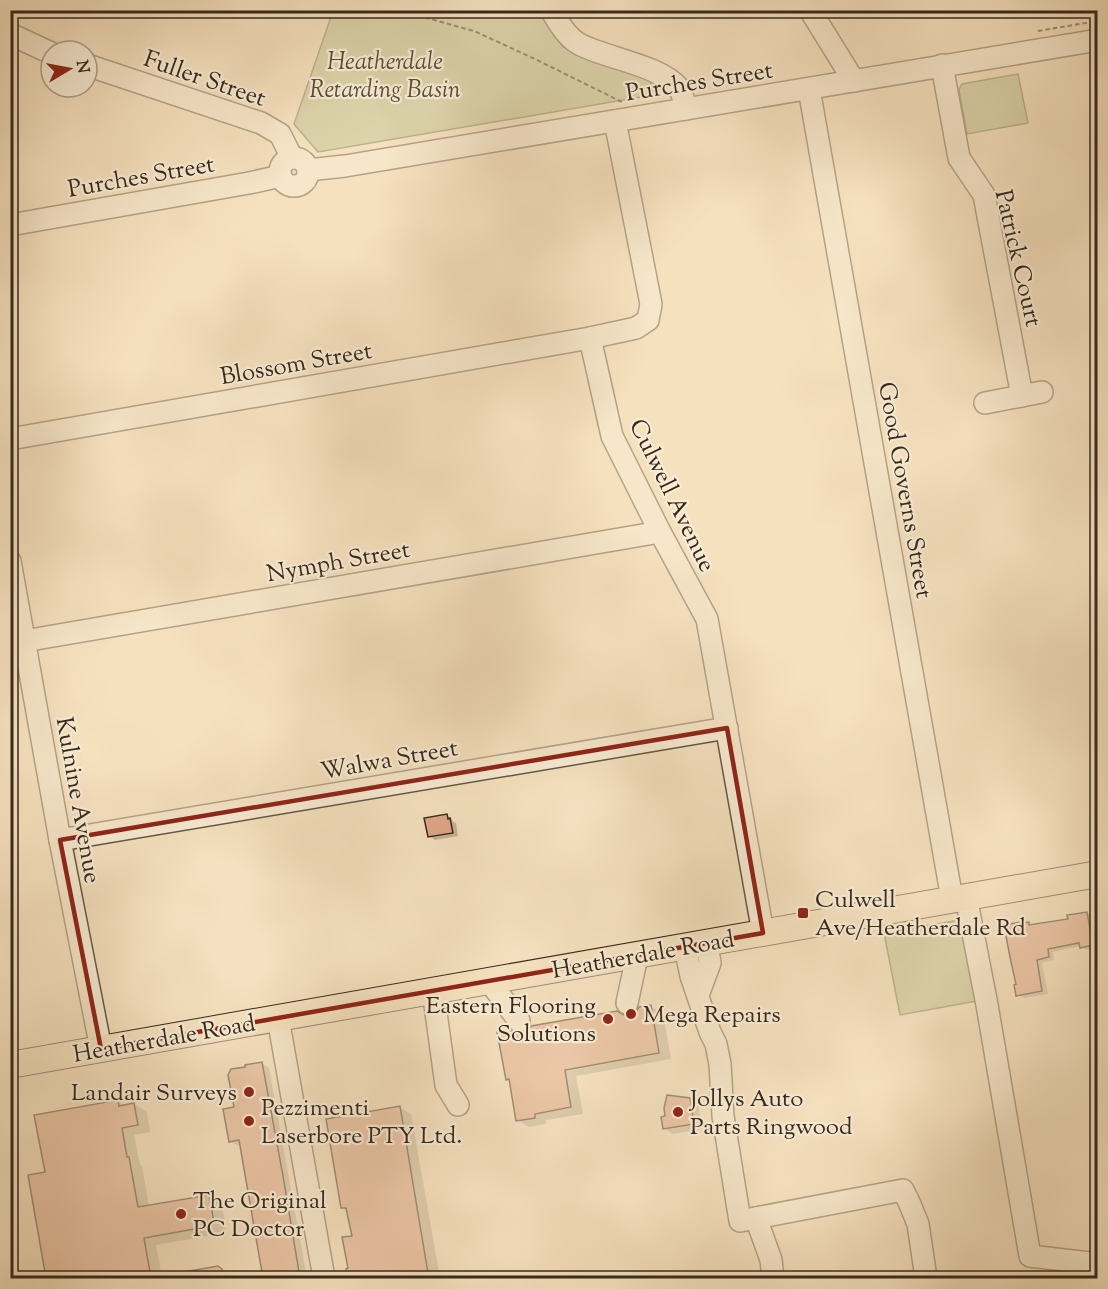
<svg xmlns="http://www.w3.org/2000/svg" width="1108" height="1289" viewBox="0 0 1108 1289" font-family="'Sorts Mill Goudy',serif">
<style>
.green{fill:#bdc291;stroke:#7a7656;stroke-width:1.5}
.shadow{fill:#0003}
.building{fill:#e1a789;stroke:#38291b;stroke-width:1.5}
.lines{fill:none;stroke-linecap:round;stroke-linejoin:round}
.minor-casing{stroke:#675744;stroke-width:24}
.major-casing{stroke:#38291b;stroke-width:28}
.path{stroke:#38291b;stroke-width:2;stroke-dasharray:4.5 3;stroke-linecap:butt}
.minor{stroke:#f8ecd5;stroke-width:21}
.major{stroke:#f5e1bf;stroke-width:26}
.marked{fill:none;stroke:#8f2418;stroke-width:4.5;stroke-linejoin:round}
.poi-dot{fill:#8f2418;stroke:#f8ecd5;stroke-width:2}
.labels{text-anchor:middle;stroke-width:4.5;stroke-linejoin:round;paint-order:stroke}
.park-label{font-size:24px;font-style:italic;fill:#594f38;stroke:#f8ecd5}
.street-label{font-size:24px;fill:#38291b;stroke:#f8ecd5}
.poi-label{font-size:24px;fill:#38291b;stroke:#f8ecd5;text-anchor:start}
</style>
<rect width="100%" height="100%" fill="#f5e1bf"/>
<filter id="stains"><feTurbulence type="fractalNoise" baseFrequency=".00333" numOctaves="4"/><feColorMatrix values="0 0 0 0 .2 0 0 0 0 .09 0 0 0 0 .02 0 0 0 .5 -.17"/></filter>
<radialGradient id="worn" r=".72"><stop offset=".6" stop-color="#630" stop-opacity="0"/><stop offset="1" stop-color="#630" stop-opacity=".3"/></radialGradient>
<!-- green -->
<g class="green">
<polygon points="333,11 540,11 563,47 650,80 653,95 318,152 294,124"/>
<polygon points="1018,74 1028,123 967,134 959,90 962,84"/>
<polygon points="959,920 977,1001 900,1015 884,933"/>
</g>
<!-- shadow -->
<g class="shadow">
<polygon points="446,815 452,819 453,822 456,823 458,836 435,840 429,836"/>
<polygon points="1098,911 1098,948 1087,950 1080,946 1053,952 1054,960 1042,963 1048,994 1024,998 1018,995 1029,923 1033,926 1069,920 1069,917"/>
<polygon points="651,1007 663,1013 671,1059 576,1076 583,1114 546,1120 546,1124 529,1127 517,1120 511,1081 507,1079 521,1035 631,1017"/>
<polygon points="261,1063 269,1068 307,1278 265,1278 241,1145 238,1146 230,1141 236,1108"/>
<polygon points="689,1099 698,1104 702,1129 673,1134 664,1128"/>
<polygon points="117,1101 125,1106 134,1104 147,1112 150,1132 134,1135 140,1165 142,1166 149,1207 209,1197 222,1204 226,1230 224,1233 156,1245 162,1277 218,1267 235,1278 48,1278 29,1176 46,1173"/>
<polygon points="399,1107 411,1114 440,1278 349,1278 348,1270 354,1237 348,1211 342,1207"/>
</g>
<!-- building -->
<g class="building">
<polygon points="447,814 448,819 450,818 453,833 428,837 424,818"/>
<polygon points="1087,912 1093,945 1080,948 1079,943 1048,949 1049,957 1037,960 1042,991 1016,996 1014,985 1016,984 1011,962 1004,926 1009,925 1010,924 1021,922 1021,923 1029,922 1029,925 1068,919 1067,915"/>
<polygon points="651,1005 659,1053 565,1070 571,1107 535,1114 535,1118 516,1121 509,1079 506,1080 497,1032 510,1030 515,1033 521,1034 527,1031 531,1026 617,1011 624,1015 630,1015 636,1012 639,1007"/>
<polygon points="262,1062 283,1176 300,1278 263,1278 239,1140 229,1142 223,1109 234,1107 228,1075 231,1069 245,1067 245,1065"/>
<polygon points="667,1095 690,1098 694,1124 663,1129 661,1117 665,1116 664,1108"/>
<polygon points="118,1100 119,1106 134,1103 138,1125 122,1128 127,1157 129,1157 138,1207 209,1195 214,1222 211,1226 144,1238 151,1278 46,1278 28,1175 45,1172 34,1115"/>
<polygon points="400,1106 428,1273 397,1278 348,1278 346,1269 348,1268 342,1237 352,1236 346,1208 341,1208 326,1119"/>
<polygon points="218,1266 222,1269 224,1278 178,1278 178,1273"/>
</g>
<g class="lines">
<!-- minor casing -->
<g class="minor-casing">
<g id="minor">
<path d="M551 10C559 23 567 38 581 45 607 58 660 66 678 87 683 93 684 102 686 109"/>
<polyline points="810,10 854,81"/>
<polyline points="10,34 51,53"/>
<polyline points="87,65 261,123 280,134 292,158"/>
<polyline points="942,65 959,158 984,195 1022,396"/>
<polyline points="809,89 952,899"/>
<polyline points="615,121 651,304 648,320 636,328 590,338 612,436 660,532 707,619 763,933"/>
<circle cx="294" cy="172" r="14"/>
<polyline points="308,170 345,166 1098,40"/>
<polyline points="10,225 249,183 281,176"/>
<polyline points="985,403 1042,392"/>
<polyline points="10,439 590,338"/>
<polyline points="10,561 60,840 101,1049"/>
<polyline points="24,641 660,532"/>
<polyline points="60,840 727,728"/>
<polyline points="966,897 987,1005 1030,1256 1098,1264"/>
<polyline points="685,947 691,976 710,1032 716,1044 720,1064 723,1116 740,1221 903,1190 909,1202 918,1224 926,1278"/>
<polyline points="489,981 519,1021"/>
<polyline points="433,991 446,1085 458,1105"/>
<polyline points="698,995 710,963 707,944"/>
<polyline points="627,1003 637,956"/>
<polyline points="278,1018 324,1278"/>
<polyline points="756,1218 771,1260 773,1278"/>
</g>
</g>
<!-- major casing -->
<g class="major-casing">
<polyline id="major" points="10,1065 1098,874"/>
</g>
<!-- path -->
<g class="path">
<polyline points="404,10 416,15 474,31 535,59 622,102"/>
<polyline points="1038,31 1098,21"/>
</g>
<!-- minor -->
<use href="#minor" class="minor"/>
<!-- major -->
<use href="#major" class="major"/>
</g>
<!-- marked area -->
<path d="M0 0H1108V1289H0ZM727 728 763 933 101 1049 60 840Z" fill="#f5e1bf" fill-opacity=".55" fill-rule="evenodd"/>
<path class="marked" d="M727 728 763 933 101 1049 60 840Z"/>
<!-- markers -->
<g class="poi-dot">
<rect x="797" y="907" width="12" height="12" rx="3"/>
<circle cx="631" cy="1014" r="6"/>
<circle cx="608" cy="1019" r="6"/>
<circle cx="249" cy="1092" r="6"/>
<circle cx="678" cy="1112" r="6"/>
<circle cx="249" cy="1121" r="6"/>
<circle cx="181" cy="1214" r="6"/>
</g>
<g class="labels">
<!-- park labels -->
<g class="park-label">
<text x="385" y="69">Heatherdale<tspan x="385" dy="28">Retarding Basin</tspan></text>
</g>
<!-- street labels -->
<g class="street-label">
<text transform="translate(205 78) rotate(19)" y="8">Fuller Street</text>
<text transform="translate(699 81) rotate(-9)" y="8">Purches Street</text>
<text transform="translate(141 176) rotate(-10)" y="8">Purches Street</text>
<text transform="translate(1019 258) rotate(77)" y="8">Patrick Court</text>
<text transform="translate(296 363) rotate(-10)" y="8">Blossom Street</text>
<text transform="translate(906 490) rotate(80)" y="8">Good Governs Street</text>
<text transform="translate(673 495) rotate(64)" y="8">Culwell Avenue</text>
<text transform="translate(338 561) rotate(-10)" y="8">Nymph Street</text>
<text transform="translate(389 759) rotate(-10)" y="8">Walwa Street</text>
<text transform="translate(79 800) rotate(80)" y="8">Kulnine Avenue</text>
<text transform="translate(643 954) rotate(-10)" y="8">Heatherdale Road</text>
<text transform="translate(164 1038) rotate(-10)" y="8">Heatherdale Road</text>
</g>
<!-- poi labels -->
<g class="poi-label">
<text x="815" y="907">Culwell<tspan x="815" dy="28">Ave/Heatherdale Rd</tspan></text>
<text x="596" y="1013" text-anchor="end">Eastern Flooring<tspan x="596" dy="28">Solutions</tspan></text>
<text x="643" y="1022">Mega Repairs</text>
<text x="237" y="1100" text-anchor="end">Landair Surveys</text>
<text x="690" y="1106">Jollys Auto<tspan x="690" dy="28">Parts Ringwood</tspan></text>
<text x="261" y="1115">Pezzimenti<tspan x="261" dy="28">Laserbore PTY Ltd.</tspan></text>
<text x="193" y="1208">The Original<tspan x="193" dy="28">PC Doctor</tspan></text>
</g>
</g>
<!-- margin -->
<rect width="1108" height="1289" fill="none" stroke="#f5e1bf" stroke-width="36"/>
<rect x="12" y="12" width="1084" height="1265" fill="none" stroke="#38291b" stroke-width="3"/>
<rect x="18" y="18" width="1072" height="1253" fill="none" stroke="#38291b" stroke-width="1.5"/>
<!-- north arrow -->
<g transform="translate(69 69) rotate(80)"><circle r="28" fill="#f8ecd5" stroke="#ab9e8b" stroke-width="1.5"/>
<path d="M0-4.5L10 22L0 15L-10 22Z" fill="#8f2418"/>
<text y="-9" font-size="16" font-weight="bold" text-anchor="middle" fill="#38291b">N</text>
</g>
<rect width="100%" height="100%" filter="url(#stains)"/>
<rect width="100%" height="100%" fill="url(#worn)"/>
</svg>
